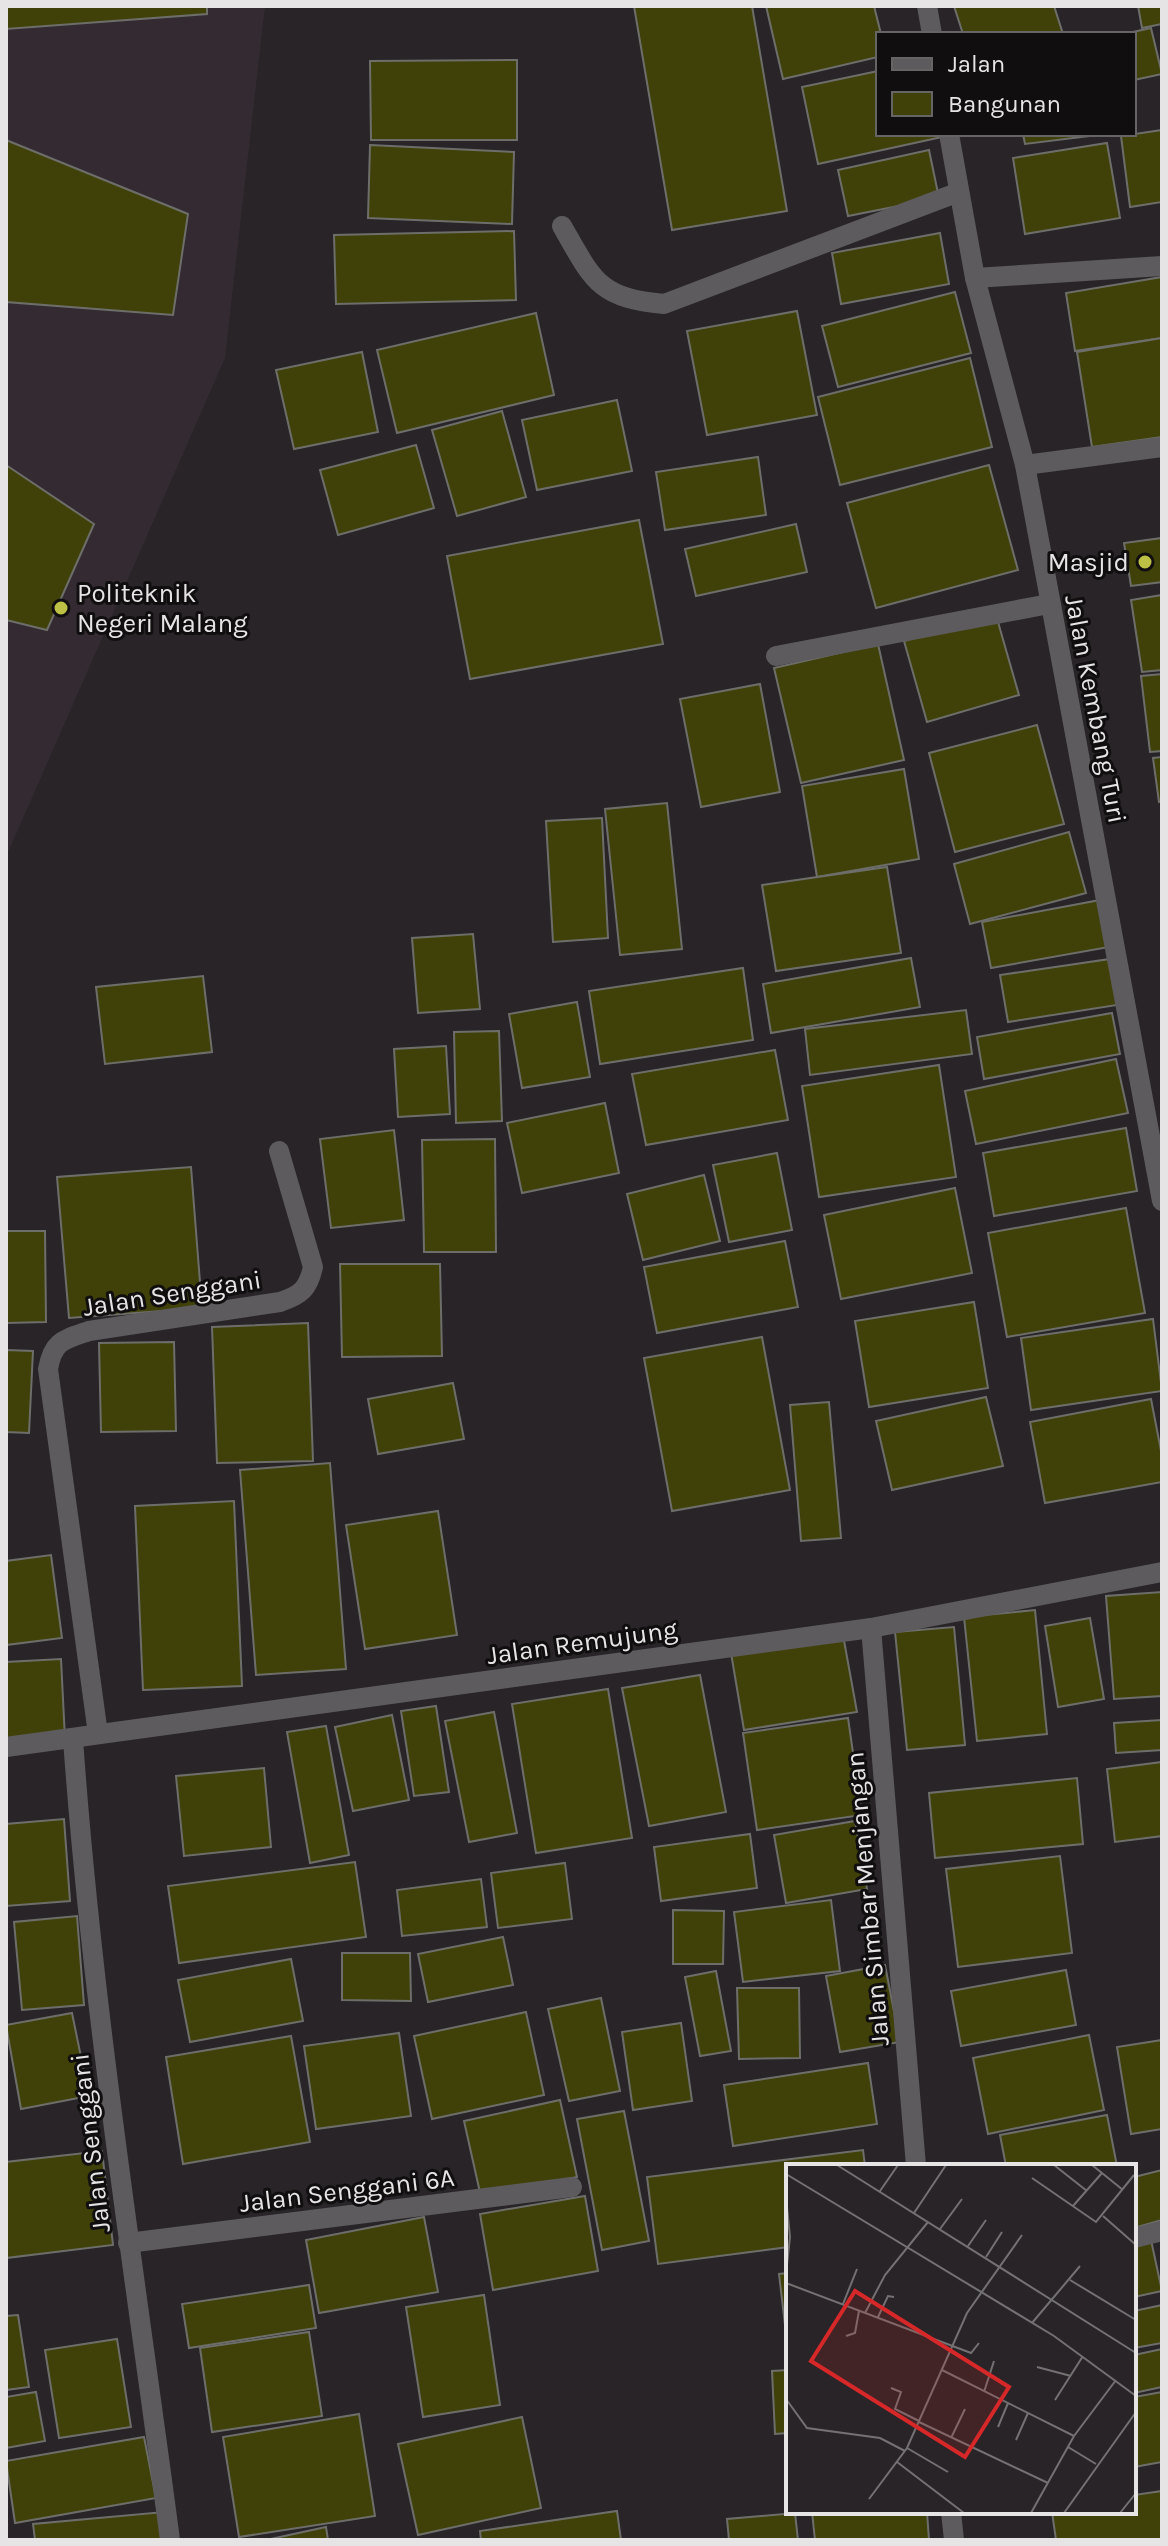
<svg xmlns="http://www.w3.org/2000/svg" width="1168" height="2546" viewBox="0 0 1168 2546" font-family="Karla,sans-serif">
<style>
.built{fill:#342b32}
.building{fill:#404109;stroke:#6d6e69;stroke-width:2}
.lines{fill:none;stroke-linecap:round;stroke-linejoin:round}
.street{stroke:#5d5b5d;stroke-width:20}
.poi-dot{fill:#bcc044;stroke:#100e0f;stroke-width:3}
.labels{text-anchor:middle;stroke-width:6;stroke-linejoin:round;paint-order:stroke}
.poi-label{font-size:26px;fill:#e7e4e6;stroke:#100e0f;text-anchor:end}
.street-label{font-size:26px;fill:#e7e4e6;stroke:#100e0f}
.inset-road{fill:none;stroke:#747173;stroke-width:2}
.view{fill:#d62828;fill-opacity:0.15;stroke:#d62828;stroke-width:4}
.inset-edge{fill:none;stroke:#e7e4e6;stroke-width:4}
</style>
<rect width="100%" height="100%" fill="#282427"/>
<!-- built -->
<polygon class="built" points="6,6 265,6 225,358 6,857"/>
<!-- building -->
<g class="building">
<polygon points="6,6 207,6 207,14 6,29"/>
<polygon points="634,6 752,6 787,211 672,230"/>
<polygon points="766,6 874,6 881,34 878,57 783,79"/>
<polygon points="954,6 1054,6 1063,34 963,34"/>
<polygon points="1138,6 1162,6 1162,24 1142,28"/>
<polygon points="1151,28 1162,74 1134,80 1134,34 1124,34"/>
<polygon points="517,60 517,140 371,140 370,61"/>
<polygon points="878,71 878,134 941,134 942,137 818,164 802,87"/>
<polygon points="1162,130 1162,202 1130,207 1121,136"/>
<polygon points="1023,134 1106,134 1025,144"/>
<polygon points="6,140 188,214 173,315 6,302"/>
<polygon points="1107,143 1120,218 1025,234 1013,158"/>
<polygon points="370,145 514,152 512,224 368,218"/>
<polygon points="929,150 939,198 848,216 838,170"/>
<polygon points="514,231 516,300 336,304 334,235"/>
<polygon points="940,233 949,284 841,304 832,253"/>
<polygon points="1162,277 1162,338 1075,351 1066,293"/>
<polygon points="955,292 971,353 838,387 822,326"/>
<polygon points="797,311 817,415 707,435 687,331"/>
<polygon points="536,313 554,395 397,433 377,350"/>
<polygon points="1162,338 1162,437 1092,447 1077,352"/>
<polygon points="362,352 378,432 294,449 276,370"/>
<polygon points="970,358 992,447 840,485 818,397"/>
<polygon points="617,400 632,471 537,490 522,420"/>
<polygon points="502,411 526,497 457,516 432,430"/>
<polygon points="416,445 434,508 338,535 320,470"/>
<polygon points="758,457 766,515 665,530 656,472"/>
<polygon points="6,465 94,524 47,630 6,620"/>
<polygon points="989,465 1018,570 876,608 847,503"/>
<polygon points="639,520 663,644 470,679 447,556"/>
<polygon points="796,524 807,572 696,596 685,549"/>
<polygon points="1162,538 1162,582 1131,586 1124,543"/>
<polygon points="1162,595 1162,670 1142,672 1131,600"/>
<polygon points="996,615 1019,695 927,722 904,641"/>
<polygon points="878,644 904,760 801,783 774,668"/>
<polygon points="1162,674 1162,751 1150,752 1141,676"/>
<polygon points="760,684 780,792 701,807 680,699"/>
<polygon points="1037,725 1064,824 955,852 929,753"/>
<polygon points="1162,757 1162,801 1159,802 1153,758"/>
<polygon points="904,769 919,859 817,877 802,786"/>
<polygon points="667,803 682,949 620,955 605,809"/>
<polygon points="602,818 608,938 553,942 546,821"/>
<polygon points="1069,832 1086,893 970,924 954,864"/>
<polygon points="887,867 901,953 776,971 762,885"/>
<polygon points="1100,900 1109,947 991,968 982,922"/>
<polygon points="473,934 480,1009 418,1013 412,938"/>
<polygon points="911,958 920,1007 771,1033 763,984"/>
<polygon points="1110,959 1117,1005 1008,1022 1000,975"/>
<polygon points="743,968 753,1040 600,1064 589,991"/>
<polygon points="203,976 212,1052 105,1064 96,987"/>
<polygon points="577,1002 590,1077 522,1088 509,1014"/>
<polygon points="966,1010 972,1054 810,1075 805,1029"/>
<polygon points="1112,1013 1120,1054 984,1079 977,1037"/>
<polygon points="499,1031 502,1121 456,1123 454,1032"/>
<polygon points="446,1046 450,1114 398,1117 394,1049"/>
<polygon points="775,1050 788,1120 646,1145 632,1074"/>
<polygon points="1116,1059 1128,1113 976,1144 965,1091"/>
<polygon points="939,1065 956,1177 819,1197 802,1086"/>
<polygon points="605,1103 619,1173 522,1193 507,1123"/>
<polygon points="1126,1128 1137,1191 994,1216 983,1153"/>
<polygon points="394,1130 404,1220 331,1228 320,1139"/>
<polygon points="495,1139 496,1252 424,1252 422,1140"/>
<polygon points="777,1153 792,1230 729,1242 713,1165"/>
<polygon points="191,1167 202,1308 69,1318 57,1177"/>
<polygon points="704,1175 720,1241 643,1260 627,1194"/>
<polygon points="955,1188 972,1273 841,1299 824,1215"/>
<polygon points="1126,1208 1145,1313 1007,1337 988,1233"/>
<polygon points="6,1231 45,1231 46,1322 6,1323"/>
<polygon points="785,1241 798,1307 657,1333 644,1267"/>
<polygon points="340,1264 440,1264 442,1356 342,1357"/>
<polygon points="974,1302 988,1388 869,1407 855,1321"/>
<polygon points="1153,1319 1162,1391 1031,1410 1021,1338"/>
<polygon points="308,1323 313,1461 217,1463 212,1327"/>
<polygon points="762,1337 790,1490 672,1511 644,1358"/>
<polygon points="174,1342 176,1431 101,1432 99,1343"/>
<polygon points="6,1350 33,1351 29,1433 6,1432"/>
<polygon points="453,1383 464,1439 378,1454 368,1399"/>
<polygon points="986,1397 1003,1466 892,1490 876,1421"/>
<polygon points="1151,1399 1162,1456 1162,1482 1045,1503 1030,1422"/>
<polygon points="829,1402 841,1538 801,1541 790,1405"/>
<polygon points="330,1463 346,1669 256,1675 240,1470"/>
<polygon points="234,1501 242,1686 143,1690 135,1506"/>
<polygon points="438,1511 457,1635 365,1649 346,1525"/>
<polygon points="51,1555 62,1638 6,1645 6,1561"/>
<polygon points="1162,1592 1162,1696 1114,1699 1106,1596"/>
<polygon points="1035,1610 1047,1734 977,1741 964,1617"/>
<polygon points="1090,1618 1104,1699 1058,1707 1045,1626"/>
<polygon points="954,1627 965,1745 907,1750 895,1632"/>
<polygon points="843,1635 857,1712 744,1730 731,1653"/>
<polygon points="61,1659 65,1739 6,1741 6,1662"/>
<polygon points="700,1675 726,1812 649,1826 622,1688"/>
<polygon points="608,1689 632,1838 536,1853 512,1704"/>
<polygon points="436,1706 449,1792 414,1796 401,1711"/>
<polygon points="494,1712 517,1833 469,1842 445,1721"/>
<polygon points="392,1715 409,1800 353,1811 335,1727"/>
<polygon points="848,1718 862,1815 757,1830 743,1733"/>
<polygon points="1162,1720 1162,1750 1116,1753 1114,1723"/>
<polygon points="326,1726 349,1855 310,1863 287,1732"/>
<polygon points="1162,1762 1162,1836 1115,1842 1107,1769"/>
<polygon points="264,1768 271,1847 184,1856 176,1776"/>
<polygon points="1077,1778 1083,1844 935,1858 929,1793"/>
<polygon points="64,1819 70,1901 6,1906 6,1824"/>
<polygon points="855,1821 867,1889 786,1903 774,1835"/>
<polygon points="750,1834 757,1888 661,1901 654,1847"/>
<polygon points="1060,1856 1072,1953 958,1967 946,1869"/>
<polygon points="355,1862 366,1937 179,1963 168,1886"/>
<polygon points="565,1863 572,1919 498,1928 491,1873"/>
<polygon points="481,1879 487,1927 402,1936 397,1890"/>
<polygon points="831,1900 840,1971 743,1982 734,1912"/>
<polygon points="673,1910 724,1911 723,1964 673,1964"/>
<polygon points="77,1916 84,2005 22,2010 14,1922"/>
<polygon points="503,1937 513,1985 428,2002 418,1954"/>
<polygon points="342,1953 410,1953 411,2001 342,2000"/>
<polygon points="291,1959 303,2021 190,2042 178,1980"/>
<polygon points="885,1965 900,2042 840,2052 826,1976"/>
<polygon points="1066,1970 1076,2025 961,2046 951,1991"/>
<polygon points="716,1971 731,2051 700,2056 685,1977"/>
<polygon points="737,1988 799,1988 800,2058 739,2059"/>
<polygon points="601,1998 620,2091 569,2101 548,2009"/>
<polygon points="526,2012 544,2095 432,2119 414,2036"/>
<polygon points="72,2013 89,2096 21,2109 6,2025"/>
<polygon points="681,2023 692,2101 633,2110 622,2032"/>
<polygon points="399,2033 411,2116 316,2129 304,2046"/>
<polygon points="1089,2035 1104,2110 988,2134 973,2058"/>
<polygon points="291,2036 310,2142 183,2164 166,2057"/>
<polygon points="1162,2040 1162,2129 1131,2134 1117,2047"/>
<polygon points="868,2063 877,2124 733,2146 724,2085"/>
<polygon points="560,2100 577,2177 481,2197 464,2121"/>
<polygon points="624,2111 649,2241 602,2250 577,2119"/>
<polygon points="1107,2115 1117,2166 1006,2166 1000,2135"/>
<polygon points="863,2150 865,2166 788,2166 788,2247 658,2264 647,2177"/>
<polygon points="102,2151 113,2245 6,2258 6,2162"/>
<polygon points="1162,2170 1162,2220 1134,2228 1134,2177"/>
<polygon points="585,2196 598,2271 493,2290 480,2214"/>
<polygon points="424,2217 438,2292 319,2313 306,2240"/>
<polygon points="1151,2240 1162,2291 1134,2297 1134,2244"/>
<polygon points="788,2273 788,2351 779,2274"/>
<polygon points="309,2285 316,2328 189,2348 182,2304"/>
<polygon points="484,2295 500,2405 423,2417 406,2307"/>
<polygon points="1162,2305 1162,2343 1134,2348 1134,2311"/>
<polygon points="18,2315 29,2387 6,2390 6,2316"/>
<polygon points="309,2332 322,2416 212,2432 200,2348"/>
<polygon points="117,2339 131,2427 59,2438 45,2350"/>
<polygon points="1162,2349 1162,2387 1134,2393 1134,2355"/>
<polygon points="788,2370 788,2433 775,2434 772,2371"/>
<polygon points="36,2392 45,2441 6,2448 6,2397"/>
<polygon points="1162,2392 1162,2462 1134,2467 1134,2397"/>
<polygon points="359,2414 375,2516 239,2537 223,2437"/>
<polygon points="522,2417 541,2508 418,2535 398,2444"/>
<polygon points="144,2437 156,2498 15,2523 6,2461"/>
<polygon points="1162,2491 1162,2540 1056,2540 1052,2512 1134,2512 1134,2495"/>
<polygon points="617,2511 621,2540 481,2540 480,2531"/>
<polygon points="164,2512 168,2540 35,2540 33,2524"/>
<polygon points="812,2512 927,2512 929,2540 815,2540"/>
<polygon points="795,2513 798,2540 729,2540 727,2519"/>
<polygon points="326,2527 328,2540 266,2540"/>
</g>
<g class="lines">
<!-- street -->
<g class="street">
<polyline points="927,6 932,34"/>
<polyline points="949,134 975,278 1025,465 1162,1201"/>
<path d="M562 226C593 280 598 298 664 304L959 192"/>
<polyline points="975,278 1162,266"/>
<polyline points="1025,465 1162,447"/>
<polyline points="776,656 1049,604"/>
<polyline points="871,1628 916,2166"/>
<path d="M98 1734 48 1369C53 1341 63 1340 89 1331L280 1302C301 1295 308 1289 313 1267L279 1151"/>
<path d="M73 1739C92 2008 135 2274 170 2540"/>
<polyline points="6,1747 871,1628 1162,1572"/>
<polyline points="1134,2238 1162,2231"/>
<polyline points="128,2243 572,2187"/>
<polyline points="951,2512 954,2540"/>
</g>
</g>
<!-- markers -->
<g class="poi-dot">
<circle cx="1145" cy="562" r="8"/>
<circle cx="61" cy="608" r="8"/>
</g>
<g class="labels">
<!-- poi labels -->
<g class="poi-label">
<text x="1129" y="571">Masjid</text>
<text x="77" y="602" text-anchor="start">Politeknik<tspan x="77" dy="30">Negeri Malang</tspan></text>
</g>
<!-- street labels -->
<g class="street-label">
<text transform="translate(1096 709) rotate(79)" y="9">Jalan Kembang Turi</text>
<text transform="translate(172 1293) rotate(-9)" y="9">Jalan Senggani</text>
<text transform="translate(582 1642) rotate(-8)" y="9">Jalan Remujung</text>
<text transform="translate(867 1899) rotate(-95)" y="9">Jalan Simbar Menjangan</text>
<text transform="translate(90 2143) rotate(-97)" y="9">Jalan Senggani</text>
<text transform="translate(347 2190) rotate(-7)" y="9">Jalan Senggani 6A</text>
</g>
</g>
<!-- overview -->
<g transform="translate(786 2164)">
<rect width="350" height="350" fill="#282427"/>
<path class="inset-road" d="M51 1 350 189M268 1 301 27M306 1 337 26M0 10 268 172 350 232M246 14 310 58 348 11M94 27 112 1M0 33 4 73 0 110M287 42 316 9M128 49 160 1M317 52 350 81M154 65 176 35M182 82 200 56M200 93 216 68M284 116 350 156M0 119 185 189 193 179M57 140 71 105M79 149 99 111 142 58M92 153 102 132 108 133M246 159 294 102M60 172 69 169 73 147M251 203 285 212M156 206 288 272M105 224 115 228 109 245 133 257M198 228 208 197M0 235 21 264 94 274 119 287M269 236 297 192M133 258 262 319M212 263 222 239M165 274 179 245M230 276 242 249M282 283 310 300M121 284 162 308M111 298 178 349M83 335 121 284 181 149 236 71M245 349 288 272 330 216M278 349 350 248M334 349 350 329"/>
<path class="view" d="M69 127 223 223 179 293 25 197Z"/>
<rect width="350" height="350" class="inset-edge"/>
</g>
<!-- border -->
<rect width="1168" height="2546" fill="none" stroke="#e7e4e6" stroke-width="16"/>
<!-- legend -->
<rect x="876" y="32" width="260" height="104" fill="#100e0f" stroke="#666465" stroke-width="2"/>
<rect x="892" y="58" width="40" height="12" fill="#5d5b5d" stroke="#666465" stroke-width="2"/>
<text x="948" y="72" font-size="24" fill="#e7e4e6">Jalan</text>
<rect x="892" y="92" width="40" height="24" fill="#404109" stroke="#666465" stroke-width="2"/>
<text x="948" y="112" font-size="24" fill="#e7e4e6">Bangunan</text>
</svg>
